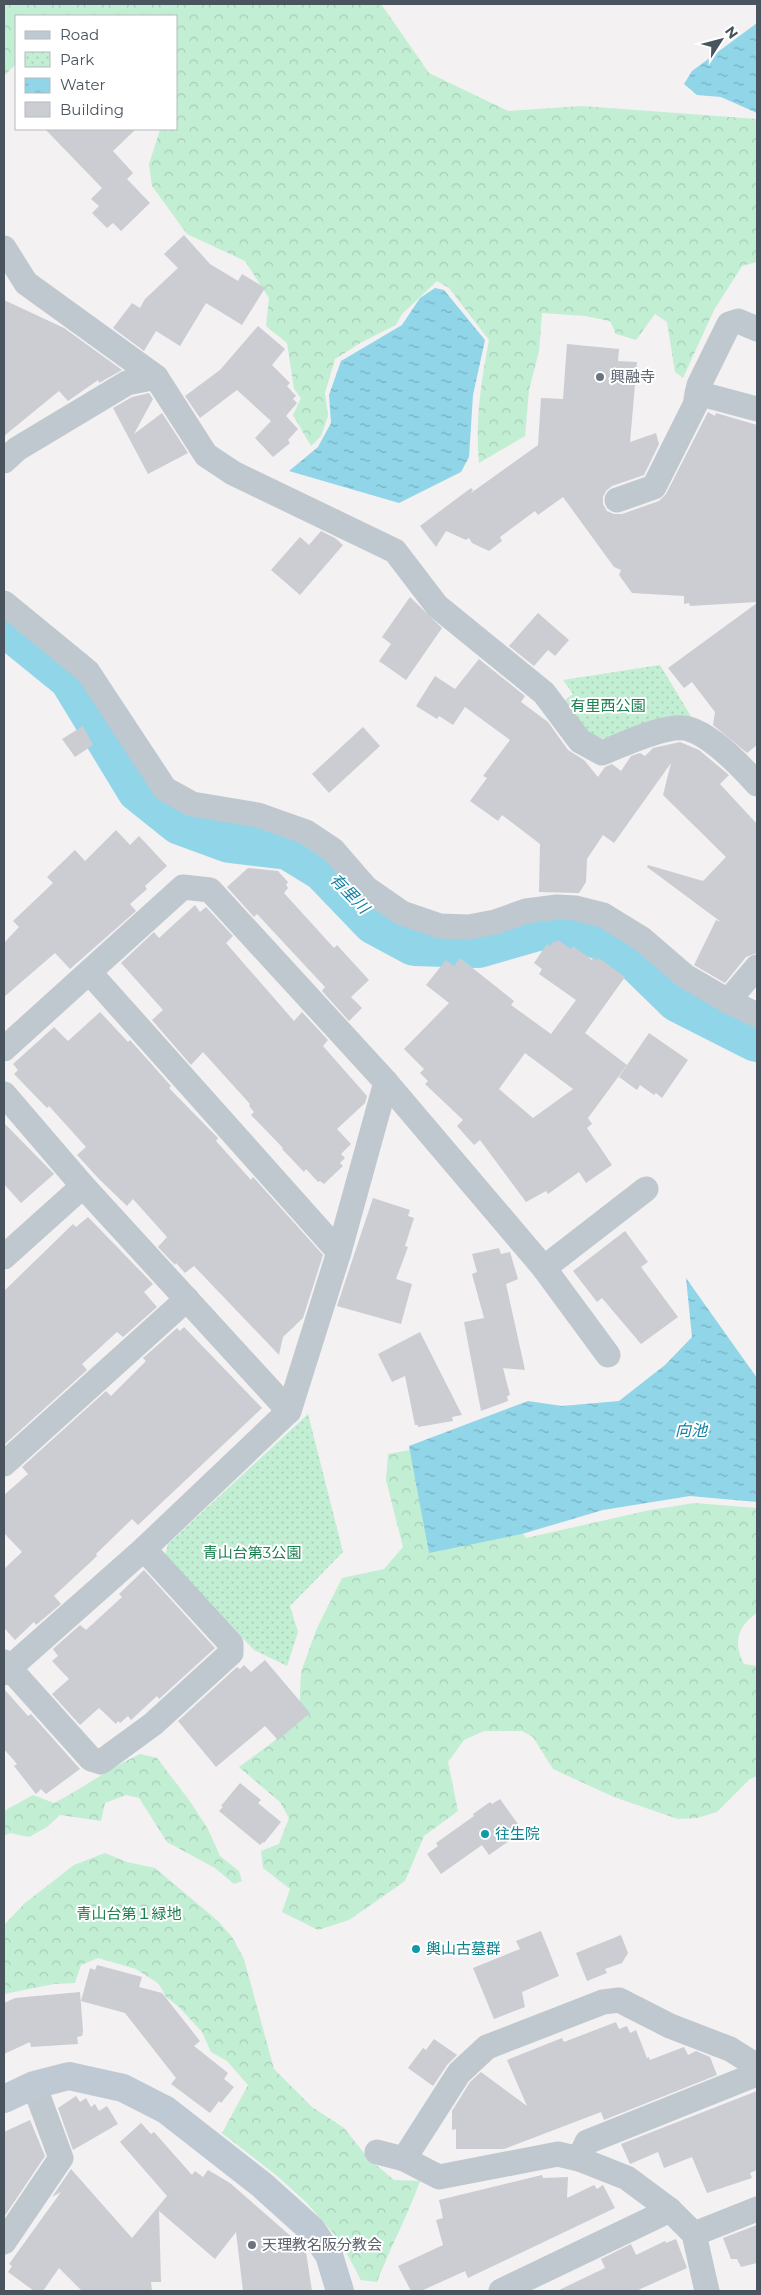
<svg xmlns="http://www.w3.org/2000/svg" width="761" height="2295" viewBox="0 0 761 2295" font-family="Montserrat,'Noto Sans JP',sans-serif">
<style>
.forest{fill:url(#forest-crowns)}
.park{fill:url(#park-dots)}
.water{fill:url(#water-ripples)}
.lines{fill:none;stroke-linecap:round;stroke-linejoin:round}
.river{stroke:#91d5e9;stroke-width:50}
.building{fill:#cbcdd3;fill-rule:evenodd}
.street{stroke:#bfc8cf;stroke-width:25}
.secondary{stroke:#bfc9d4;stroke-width:28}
.worship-dot{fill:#6b7280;stroke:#fff;stroke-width:2}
.culture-dot{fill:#0f9aa8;stroke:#fff;stroke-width:2}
.labels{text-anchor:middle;stroke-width:4;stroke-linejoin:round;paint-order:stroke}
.worship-label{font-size:15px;fill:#5b616d;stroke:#fff;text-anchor:start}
.park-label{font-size:15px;fill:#1b7e4f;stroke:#fff}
.culture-label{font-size:15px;fill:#0d838f;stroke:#fff;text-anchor:start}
.water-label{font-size:16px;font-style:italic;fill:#127fa0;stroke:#fff}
</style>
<defs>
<pattern id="forest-crowns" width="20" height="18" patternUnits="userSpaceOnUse" patternTransform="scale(1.25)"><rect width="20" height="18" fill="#c2eed4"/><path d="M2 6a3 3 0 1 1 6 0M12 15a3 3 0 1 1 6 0" fill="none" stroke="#a8ceb8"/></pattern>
<pattern id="park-dots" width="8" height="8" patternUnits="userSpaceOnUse" patternTransform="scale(1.25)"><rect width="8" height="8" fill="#c2eed4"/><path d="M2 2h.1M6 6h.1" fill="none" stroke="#a8ceb8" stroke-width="1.8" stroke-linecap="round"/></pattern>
<pattern id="water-ripples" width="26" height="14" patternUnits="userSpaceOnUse" patternTransform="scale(1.25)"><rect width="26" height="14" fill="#91d5e9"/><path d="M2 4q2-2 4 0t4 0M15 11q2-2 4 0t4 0" fill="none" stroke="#78afc0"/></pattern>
</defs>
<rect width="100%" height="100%" fill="#f3f1f1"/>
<!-- forest -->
<g class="forest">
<path d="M4 4H381L429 73 508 111 582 106 757 119V262L742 266 714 310 683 378 675 372 667 322 655 314 636 340 616 334 610 321 585 316 542 313 539 351 529 390 525 436 479 463C475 421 481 382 489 340L449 288 437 281 402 314 396 325 362 342 335 359 325 393 328 416 321 436 311 446 293 415 301 398 294 389 287 343 266 326 269 298 245 261 187 234 152 186 149 164 160 130 176 129V16H16V64L4 76Z"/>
<path d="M410 1450 512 1520 526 1538 650 1510 695 1503 757 1508V1613C737 1626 733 1644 744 1664L757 1666V1776L750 1779 717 1812 697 1818 678 1819 614 1797 553 1769 533 1737 522 1731H484L464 1740 448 1762 458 1811 424 1836 405 1881 349 1920 318 1930 282 1912 290 1889 263 1868 261 1851 279 1844 289 1818 280 1802 239 1767 273 1742 299 1716 301 1672 317 1628 342 1578 384 1569 403 1547 386 1480 388 1454Z"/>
<path d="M140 1754 157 1758 189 1800 208 1829 220 1856 239 1871 242 1881 234 1884 215 1868 167 1842 139 1798 126 1795 105 1803 101 1821 60 1815 47 1827 29 1837 10 1833 4 1836V1811L33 1795 54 1803C83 1788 110 1768 140 1754Z"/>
<path d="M105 1853 127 1862 155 1868 218 1921 232 1937 244 1959 274 2069 312 2107 344 2128 368 2158 394 2180 420 2181C408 2215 390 2248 377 2282L361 2280 340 2241 306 2202 276 2175 222 2133 248 2085 227 2061 211 2052 202 2032 179 2007 166 1997 159 1984 136 1969 98 1958 81 1965 75 1983 54 1984 4 1994V1925L25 1903 74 1865Z"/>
</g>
<!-- park -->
<g class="park">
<polygon points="660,665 692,718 670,716 616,738 601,738 587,733 564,701 573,694 563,680"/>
<polygon points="308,1414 343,1552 290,1606 298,1632 287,1666 254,1650 165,1557 168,1544"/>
</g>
<!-- water -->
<g class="water">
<polygon points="757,23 757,113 721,97 697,95 684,84 692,71"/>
<polygon points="435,288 444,290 485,340 473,395 469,457 461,472 399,503 289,471 318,447 331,423 329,395 341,361 402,325 420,298"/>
<polygon points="686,1278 757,1378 757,1502 690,1496 603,1510 522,1534 429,1553 409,1446 528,1401 562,1406 619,1401 665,1365 692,1337"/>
</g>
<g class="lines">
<!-- river -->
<polyline class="river" points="4,620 73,676 141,788 181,820 230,838 289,845 325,867 376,920 415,941 478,943 537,926 570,925 601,935 635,954 680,998 757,1037"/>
</g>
<!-- building -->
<g class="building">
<polygon points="45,129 136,129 113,151 133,173 127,179 150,203 121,231 113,223 107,228 92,213 99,206 91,199 102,188"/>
<polygon points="184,235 210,264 238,281 242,274 265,288 242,325 206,303 180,346 156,331 144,351 113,328 132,303 140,308 145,299 178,268 164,254"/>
<polygon points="4,300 64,328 122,370 99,383 98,380 68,401 59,391 4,436"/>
<polygon points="258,326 285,349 272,365 290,383 287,386 296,396 293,399 297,403 286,416 298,429 288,440 290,443 273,457 255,438 271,421 237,390 200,418 185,396 220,370"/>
<polygon points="567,344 619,349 618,361 637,362 630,442 656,433 659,444 644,475 612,486 606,491 603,497 603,504 607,511 614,514 622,514 659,501 666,494 708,412 715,416 716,413 757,425 757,602 690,606 689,603 684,604 684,596 632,593 619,575 621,570 614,567 563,497 538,515 535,511 500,537 502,541 489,551 472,543 469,538 466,540 446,531 436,547 420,526 471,488 473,490 471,493 538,445 541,398 563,399"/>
<polygon points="149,393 153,399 134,434 162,413 188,453 148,474 113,408 132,397"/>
<polygon points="321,531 335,538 343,545 300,595 271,570 300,537 309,545"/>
<polygon points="410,597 442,628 406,680 379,661 391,644 382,637"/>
<polygon points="757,603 757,745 747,753 713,725 715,712 692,682 684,688 668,668"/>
<polygon points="538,613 569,640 555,656 548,650 534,666 509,646"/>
<polygon points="479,659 525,696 521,702 548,722 568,750 584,760 598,777 605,767 612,764 621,771 631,756 640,753 645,756 653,748 680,742 699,750 729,775 720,784 757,824 757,953 746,957 725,983 694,965 716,920 721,922 647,867 648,865 703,881 726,857 663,795 671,763 614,843 603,835 587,859 586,882 579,893 539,892 540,844 502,815 498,821 470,801 487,778 483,776 510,740 465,707 453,725 439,716 437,719 416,706 435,676 455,689"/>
<polygon points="83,726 93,745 75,757 62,739"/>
<polygon points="363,727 380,746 329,793 312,774"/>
<polygon points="116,830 130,845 139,836 167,866 145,886 147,889 130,904 136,911 70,969 55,953 4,997 4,943 19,927 13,921 53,883 47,877 75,850 85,861"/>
<polygon points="248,868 278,871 288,882 286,885 288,888 284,893 334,948 337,945 369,980 351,997 362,1008 349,1021 322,991 325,987 257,914 254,917 227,887"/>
<polygon points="195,905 200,912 206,907 233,936 226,943 294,1021 302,1012 328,1040 323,1046 367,1096 365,1103 337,1129 351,1144 341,1154 345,1158 340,1163 343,1166 324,1184 320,1181 318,1182 306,1169 304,1172 282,1149 283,1148 251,1115 254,1112 249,1106 250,1104 203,1052 191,1065 152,1020 163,1010 121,963 154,932 159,938"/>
<path d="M558 940 571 949 573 946 592 960 593 957 597 960 599 958 625 977 585 1033 627 1065 588 1118 592 1124 587 1128 612 1165 586 1183 579 1172 548 1194 546 1191 526 1202 480 1140 474 1145 457 1126 463 1120 425 1084 428 1081 420 1073 424 1069 404 1049 449 1003 426 985 446 960 454 966 460 958 514 1001 511 1005 551 1034 576 1000 539 974 542 969 534 963 547 944 550 946 554 941 557 942ZM525 1053 573 1089 533 1118 499 1089Z"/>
<polygon points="100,1012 128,1042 130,1040 171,1086 169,1088 218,1138 216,1141 251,1180 253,1177 323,1255 303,1318 283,1337 279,1355 194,1266 185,1273 176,1263 175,1265 158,1247 167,1237 133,1199 127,1206 99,1179 77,1155 86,1147 49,1106 47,1108 14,1074 18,1070 13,1064 54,1027 68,1041"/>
<polygon points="649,1033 688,1060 662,1098 656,1093 654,1095 640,1085 637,1090 619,1077"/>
<polygon points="4,1123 54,1174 21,1203 4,1184"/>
<polygon points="373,1198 410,1210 408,1216 414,1218 405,1246 408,1247 396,1279 412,1284 401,1324 337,1306"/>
<polygon points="88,1217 153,1284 144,1292 157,1307 123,1337 117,1332 82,1364 87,1370 4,1445 4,1291 73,1224 76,1227"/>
<polygon points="625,1231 648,1262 641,1267 678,1317 641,1344 602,1298 597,1302 573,1271"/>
<polygon points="499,1248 501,1254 510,1252 518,1279 506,1284 525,1370 503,1368 510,1395 507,1396 508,1401 481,1411 464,1322 484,1318 472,1274 477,1272 472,1254"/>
<polygon points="184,1327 262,1408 138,1525 132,1519 96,1554 97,1556 54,1596 61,1604 36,1625 34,1622 15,1640 4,1628 4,1569 22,1552 4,1533 4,1495 28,1474 22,1467 106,1391 111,1396 146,1361 143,1358 177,1328 180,1331"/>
<polygon points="420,1332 462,1415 452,1417 453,1421 418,1427 418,1425 415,1425 405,1376 392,1382 378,1354"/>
<polygon points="144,1570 215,1648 159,1699 157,1696 131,1720 128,1716 120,1723 118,1721 116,1724 99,1708 80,1725 52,1694 69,1679 52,1661 58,1656 53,1649 80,1625 86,1630 122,1597 119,1594"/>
<polygon points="265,1660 310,1713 278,1740 265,1726 216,1767 178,1721 237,1667 240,1669 244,1665 251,1672"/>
<polygon points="4,1689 28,1716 31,1714 80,1769 46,1794 41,1789 36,1794 14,1766 17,1764 4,1749"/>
<polygon points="240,1783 261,1800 258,1803 281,1822 264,1843 263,1842 260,1845 219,1811 223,1807 221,1806"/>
<polygon points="500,1799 523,1831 489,1855 482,1845 441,1874 427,1854 438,1846 436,1843 474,1816 473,1814 490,1802 492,1804"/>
<polygon points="541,1931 559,1976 522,1992 525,2007 494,2019 473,1968 520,1949 516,1941"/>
<polygon points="621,1935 628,1953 622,1963 605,1969 607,1973 587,1981 576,1953"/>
<polygon points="97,1965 142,1977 139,1987 162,1993 200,2041 194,2046 228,2073 224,2079 234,2087 221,2103 219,2101 210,2113 171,2084 176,2078 125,2013 81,2001 90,1968 95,1970"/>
<polygon points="80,1992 83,2031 82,2036 77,2037 78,2044 31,2047 30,2042 4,2054 4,2003 15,1998"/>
<polygon points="616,2022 619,2029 627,2026 630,2033 636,2030 647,2058 649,2057 650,2060 684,2047 688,2055 696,2051 710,2057 717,2075 604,2120 601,2112 504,2149 456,2149 456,2129 452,2130 452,2111 470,2082 481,2072 527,2106 507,2060 562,2038 564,2042"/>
<polygon points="434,2039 457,2055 447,2065 433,2086 408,2068 423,2048 426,2050"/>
<polygon points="757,2091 757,2170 750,2173 752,2178 707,2193 692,2157 664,2168 658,2152 630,2164 621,2144"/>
<polygon points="76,2096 80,2102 86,2098 91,2107 95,2104 99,2111 107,2106 118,2124 73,2150 58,2108"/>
<polygon points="30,2120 45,2156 4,2217 4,2132"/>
<polygon points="141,2123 151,2134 154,2132 192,2175 195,2171 203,2177 208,2170 230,2183 294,2239 295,2252 306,2252 312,2291 243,2291 236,2232 215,2259 159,2211 161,2282 151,2282 152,2291 82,2291 59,2268 43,2291 34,2291 8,2272 12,2266 9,2264 61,2192 52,2197 71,2169 132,2238 167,2196 120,2142"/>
<polygon points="542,2175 543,2178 568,2177 567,2198 594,2185 597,2189 603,2185 615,2208 468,2278 465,2271 421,2291 411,2291 398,2266 443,2245 436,2220 443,2218 439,2200"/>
<polygon points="757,2225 757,2263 741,2267 737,2259 731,2259 723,2238"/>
<polygon points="676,2239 687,2268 636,2291 557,2291 605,2268 601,2259 631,2244 636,2255 665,2241 666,2243"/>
</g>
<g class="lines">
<!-- street -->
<g class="street">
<path d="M4 248 26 283 156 377 206 455 233 473 395 551 437 606 544 693 580 741 602 753C622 745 669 722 689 729 712 736 742 767 757 784"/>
<polyline points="697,393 757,409"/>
<polyline points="4,461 17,449 127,383 156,377"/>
<polyline points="617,500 654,487 695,405 699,385 729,324 738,321 757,329"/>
<polyline points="4,603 88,672 165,789 192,804 258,815 306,832 333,850 366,888 402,913 440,926 469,927 495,922 526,911 557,907 575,908 603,915 642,939 685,976 728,1001 757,1015"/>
<polyline points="90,973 339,1252"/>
<polyline points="728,1001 757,967"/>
<polyline points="4,1049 183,887 210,890 386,1082 544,1268 608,1355"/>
<polyline points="4,1094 83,1186 289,1411"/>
<polyline points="4,1257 83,1186"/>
<polyline points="544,1268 646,1189"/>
<polyline points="4,1464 187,1299"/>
<polyline points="4,1662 91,1759 101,1762 153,1724 231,1653 231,1644 144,1549"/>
<polyline points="4,1673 144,1549 289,1411 339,1252 386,1082"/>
<polyline points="377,2152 404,2159 439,2177 558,2154 579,2159 627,2178 670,2210 694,2234 707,2291"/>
<polyline points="404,2159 459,2073 487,2047 603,2002 619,2000 670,2026 730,2049 757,2066"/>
<polyline points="579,2159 587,2142 757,2074"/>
<polyline points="694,2234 757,2209"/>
<polyline points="4,2242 61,2158 34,2085"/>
<polyline points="501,2291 670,2210"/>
</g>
<!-- secondary -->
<polyline class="secondary" points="4,2099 34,2085 69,2076 123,2088 166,2110 262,2185 312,2230 329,2255 340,2291"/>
</g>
<!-- markers -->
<g class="worship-dot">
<circle cx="600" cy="377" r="5"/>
<circle cx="252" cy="2245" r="5"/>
</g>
<g class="culture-dot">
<circle cx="485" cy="1834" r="5"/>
<circle cx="416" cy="1949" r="5"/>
</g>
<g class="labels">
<!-- worship labels -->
<g class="worship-label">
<text x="610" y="382">興融寺</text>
<text x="262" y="2250">天理教名阪分教会</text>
</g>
<!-- park labels -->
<g class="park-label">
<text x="608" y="711">有里西公園</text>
<text x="252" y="1558">青山台第3公園</text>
<text x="129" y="1919">青山台第１緑地</text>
</g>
<!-- culture labels -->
<g class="culture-label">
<text x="495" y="1839">往生院</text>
<text x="426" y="1954">輿山古墓群</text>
</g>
<!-- water labels -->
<g class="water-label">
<text transform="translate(350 893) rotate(46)" y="6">有里川</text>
<text x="691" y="1436">向池</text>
</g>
</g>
<!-- border -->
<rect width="761" height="2295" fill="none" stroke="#49545e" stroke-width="10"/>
<!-- legend -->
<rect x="15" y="15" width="162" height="115" fill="#ffffff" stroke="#b6bbbf"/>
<rect x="25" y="31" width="25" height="8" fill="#bfc9d4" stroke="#b6bbbf"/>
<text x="60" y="40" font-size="15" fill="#49545e">Road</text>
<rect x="25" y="52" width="25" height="15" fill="url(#park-dots)" stroke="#b6bbbf"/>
<text x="60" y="65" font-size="15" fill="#49545e">Park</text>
<rect x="25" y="78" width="25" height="15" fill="url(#water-ripples)" stroke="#b6bbbf"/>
<text x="60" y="90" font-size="15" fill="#49545e">Water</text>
<rect x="25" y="102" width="25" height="15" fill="#cbcdd3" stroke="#b6bbbf"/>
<text x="60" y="115" font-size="15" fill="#49545e">Building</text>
<!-- north arrow -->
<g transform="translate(721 40) rotate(54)" stroke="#ffffff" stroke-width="4" paint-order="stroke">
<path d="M0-4L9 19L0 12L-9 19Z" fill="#49545e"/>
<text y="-8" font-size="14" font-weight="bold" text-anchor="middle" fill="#49545e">N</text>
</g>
</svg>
